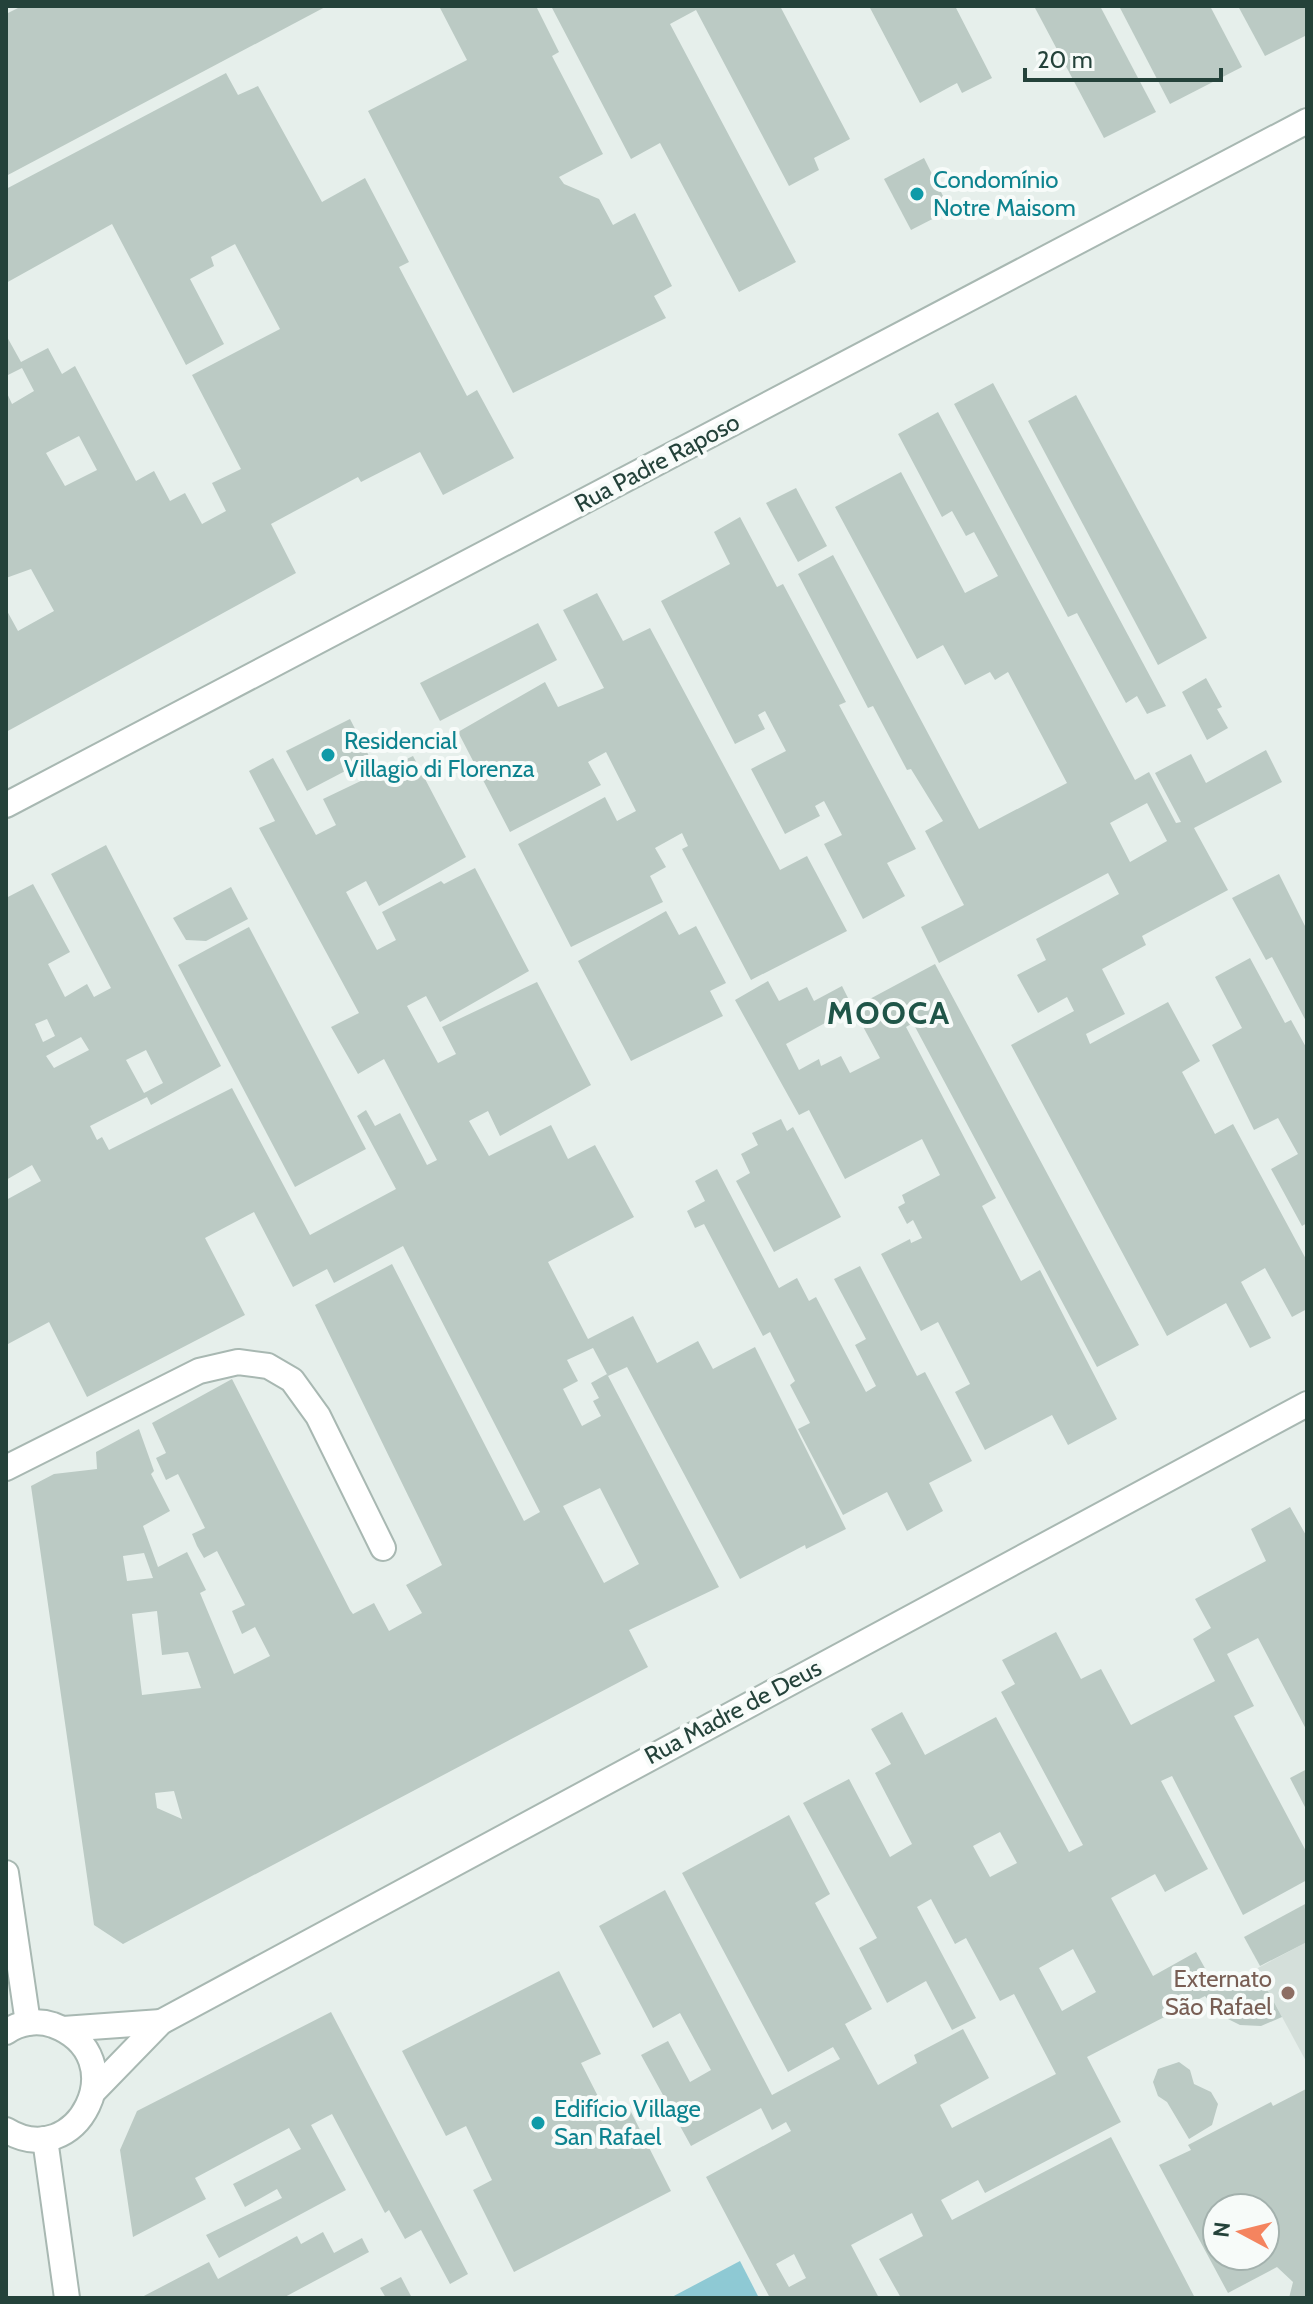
<svg xmlns="http://www.w3.org/2000/svg" width="1313" height="2304" viewBox="0 0 1313 2304" font-family="Cabin,sans-serif">
<style>
.built{fill:#d4dfda}
.water{fill:#8ec9d4}
.building{fill:#bbcac4;fill-rule:evenodd}
.lines{fill:none;stroke-linecap:round;stroke-linejoin:round}
.minor-casing{stroke:#a8b8b2;stroke-width:28}
.minor{stroke:#fff;stroke-width:24}
.culture-dot{fill:#0f9aa8;stroke:#f7fbf9;stroke-width:3}
.education-dot{fill:#8d6e63;stroke:#f7fbf9;stroke-width:3}
.labels{text-anchor:middle;stroke-width:8;stroke-linejoin:round;paint-order:stroke}
.culture-label{font-size:24px;fill:#0d838f;stroke:#f7fbf9;text-anchor:start}
.street-label{font-size:24px;fill:#24423a;stroke:#f7fbf9}
.education-label{font-size:24px;fill:#785e54;stroke:#f7fbf9;text-anchor:end}
.district-label{font-size:32px;font-weight:bold;letter-spacing:2px;fill:#1f5548;stroke:#f7fbf9}
</style>
<rect width="100%" height="100%" fill="#e6efeb"/>
<!-- built -->
<polygon class="built" points="1307,1942 1307,2063 1256,1969"/>
<!-- water -->
<polygon class="water" points="740,2261 759,2298 670,2298"/>
<!-- building -->
<g class="building">
<polygon points="22,6 327,6 6,176 6,14"/>
<polygon points="439,6 536,6 559,52 552,56 603,154 559,177 564,184 599,199 613,225 635,213 672,286 654,296 666,318 513,393 368,111 467,60"/>
<polygon points="551,6 780,6 850,139 814,158 819,170 789,186 696,10 670,24 796,262 739,292 660,143 631,159"/>
<polygon points="869,6 955,6 992,78 962,93 957,83 920,103"/>
<polygon points="1034,6 1100,6 1156,112 1104,138"/>
<polygon points="1119,6 1210,6 1242,67 1170,104"/>
<polygon points="1238,6 1307,6 1307,35 1265,56"/>
<path d="M226 73 238 95 258 86 322 202 365 178 409 262 399 267 467 396 477 390 514 458 443 495 420 452 361 482 358 477 271 524 296 573 6 732V609L18 631 54 611 31 569 6 578V391L12 404 34 391 22 368 6 376V335L21 362 48 348 62 374 75 366 136 481 154 471 170 501 185 493 202 524 226 511 212 483 241 469 192 375 280 329 235 244 211 257 214 266 190 279 224 344 186 365 112 224 6 283V189ZM79 436 97 470 65 486 46 453Z"/>
<polygon points="924,158 950,210 911,230 884,179"/>
<polygon points="993,383 1166,706 1147,714 1137,696 1126,703 1077,613 1068,617 954,404"/>
<polygon points="1076,395 1207,638 1158,665 1028,421"/>
<path d="M938 412 1135 780 1149 772 1176 823 1181 822 1155 773 1191 754 1206 783 1266 750 1282 782 1194 828 1228 890 1142 936 1146 945 1102 969 1125 1014 1086 1034 1090 1044 1168 1002 1200 1061 1182 1072 1215 1134 1233 1124 1307 1261V1309L1292 1317 1265 1268 1241 1282 1271 1338 1250 1348 1226 1303 1167 1336 1011 1045 1074 1011 1067 997 1038 1013 1017 975 1046 960 1036 939 1119 894 1108 873 939 963 921 927 964 905 925 831 943 821 911 769 907 770 873 706 868 708 798 574 833 555 979 829 1067 783 1008 672 995 680 990 672 965 685 943 645 917 659 835 507 901 472 965 593 998 576 974 532 966 536 952 511 942 517 898 434ZM1147 803 1167 841 1130 862 1110 823Z"/>
<polygon points="796,488 827,546 798,562 766,503"/>
<polygon points="740,517 777,587 783,584 846,702 839,705 916,849 887,863 905,896 863,919 824,844 842,835 824,801 815,806 820,816 785,834 751,769 786,751 765,711 758,715 765,729 735,744 661,601 730,564 714,532"/>
<polygon points="597,593 623,641 650,628 780,870 807,856 847,931 751,980 682,849 688,846 682,833 655,848 666,867 650,876 663,902 571,947 518,844 605,797 617,821 636,811 606,752 588,762 601,785 510,832 458,732 545,682 558,707 604,688 563,610"/>
<polygon points="538,623 557,660 440,721 420,683"/>
<polygon points="1206,678 1222,707 1217,709 1228,728 1207,740 1182,692"/>
<polygon points="350,719 370,758 307,791 286,751"/>
<path d="M413 756 466 857 379 906 366 881 346 892 377 950 396 940 382 912 441 881 444 884 475 868 529 971 440 1022 426 996 407 1006 438 1063 456 1054 442 1027 537 982 591 1085 500 1136 488 1111 469 1121 489 1156 551 1125 568 1159 595 1145 634 1217 548 1262 588 1339 633 1316 657 1363 698 1341 713 1369 755 1347 846 1529 806 1549 805 1545 740 1579 627 1367 608 1376 593 1348 567 1360 578 1381 563 1389 582 1426 601 1416 593 1401 599 1398 591 1383 607 1374 719 1587 629 1630 648 1667 123 1944 94 1925 31 1486 54 1474 97 1469 96 1452 139 1429 154 1471 151 1474 170 1511 143 1526 158 1567 187 1552 206 1590 200 1593 234 1674 270 1656 255 1627 242 1634 232 1611 245 1605 217 1551 204 1558 197 1546 192 1534 205 1528 178 1474 166 1480 156 1458 166 1453 152 1423 232 1379 350 1610 353 1614 374 1603 389 1631 422 1613 406 1585 442 1565 315 1305 392 1264 524 1521 540 1512 403 1246 334 1283 327 1269 293 1287 254 1212 205 1238 245 1315 87 1397 49 1322 8 1344 6 1200 41 1181 32 1165 6 1180V898L33 884 70 952 48 964 65 997 87 984 94 997 111 988 51 874 106 845 221 1066 151 1105 147 1097 90 1126 97 1140 102 1137 109 1150 232 1088 310 1235 396 1189 357 1116 366 1110 375 1126 400 1113 427 1165 437 1160 384 1059 358 1074 331 1027 359 1013 259 828 275 821 249 771 273 758 316 835 336 825 323 799ZM47 1019 55 1036 43 1042 35 1024ZM81 1037 89 1050 54 1068 46 1056ZM146 1050 163 1083 144 1093 126 1060ZM600 1488 639 1564 604 1583 563 1506ZM144 1553 153 1578 127 1581 123 1556ZM157 1611 162 1655 188 1652 201 1688 142 1695 132 1614ZM174 1791 182 1819 157 1808 155 1793Z"/>
<polygon points="1279,874 1307,930 1307,1023 1272,957 1266,960 1232,898"/>
<polygon points="231,887 248,919 206,941 186,940 173,918"/>
<polygon points="666,911 679,935 696,926 726,983 710,991 723,1016 631,1061 578,961"/>
<polygon points="249,927 366,1149 295,1187 178,965"/>
<polygon points="1250,958 1285,1023 1291,1020 1307,1049 1307,1223 1302,1226 1271,1169 1298,1154 1278,1118 1254,1130 1212,1045 1242,1028 1215,977"/>
<polygon points="935,964 1139,1345 1097,1367 913,1023 906,1027 996,1198 982,1206 1021,1281 1040,1270 1117,1419 1068,1445 1052,1415 985,1450 955,1392 970,1384 938,1322 921,1331 881,1254 910,1239 911,1243 922,1238 913,1220 907,1224 898,1207 905,1203 902,1195 940,1175 922,1139 845,1179 809,1110 799,1115 735,1000 768,981 779,1001 807,987 814,1001 842,986 853,1008 786,1044 799,1070 819,1059 821,1066 841,1056 850,1073 880,1058 853,1008"/>
<polygon points="781,1119 787,1131 793,1127 841,1217 774,1252 736,1181 750,1173 741,1154 758,1145 752,1133"/>
<polygon points="717,1169 779,1288 797,1278 809,1301 816,1297 866,1392 876,1386 855,1345 866,1339 834,1279 860,1266 917,1376 925,1372 972,1461 929,1483 943,1511 907,1531 887,1492 843,1515 798,1429 810,1423 790,1385 795,1381 770,1332 763,1336 704,1224 695,1228 687,1211 705,1201 695,1181"/>
<path d="M1290 1507 1307 1537V1731L1258 1638 1227 1654 1254 1706 1234 1716 1307 1853V1880L1243 1915 1172 1776 1161 1781 1208 1869 1165 1892 1155 1874 1111 1898 1153 1976 1196 1952 1217 1990 1256 1969 1282 2017 1261 2026 1240 2025 1220 2015 1205 1996 1087 2057 1121 2122 985 2193 978 2180 941 2200 952 2220 1111 2137 1195 2298H901L879 2259 923 2236 912 2213 851 2245 879 2298H770L706 2177 791 2131 786 2122 772 2130 761 2108 691 2146 641 2055 668 2041 690 2082 711 2070 680 2013 653 2028 599 1926 665 1890 772 2095 840 2059 833 2047 788 2072 682 1873 789 1815 830 1894 815 1903 872 2009 845 2024 878 2085 917 2063 914 2055 963 2029 989 2078 940 2105 952 2128 1056 2074 1014 1994 1000 2001 966 1938 955 1944 931 1899 917 1907 976 2018 952 2030 926 1981 887 2003 859 1948 877 1938 803 1803 849 1779 890 1857 912 1844 875 1773 891 1764 871 1729 902 1712 925 1755 996 1717 1069 1852 1083 1845 1001 1692 1015 1684 1002 1660 1056 1632 1081 1679 1101 1669 1131 1725 1215 1681 1193 1639 1211 1628 1195 1599 1266 1561 1251 1529ZM1000 1832 1017 1863 990 1877 973 1846ZM1073 1949 1096 1992 1062 2011 1039 1968ZM794 2254 806 2278 789 2287 776 2264Z"/>
<polygon points="1307,1769 1307,1811 1290,1778"/>
<polygon points="1307,1903 1307,1942 1260,1966 1244,1937"/>
<polygon points="559,1971 601,2054 581,2063 610,2120 630,2110 671,2191 514,2272 473,2190 492,2180 466,2126 446,2136 402,2051"/>
<polygon points="331,2012 468,2274 450,2284 421,2230 405,2239 389,2210 385,2213 332,2114 311,2125 346,2190 219,2258 206,2235 282,2198 277,2189 245,2207 233,2184 301,2149 289,2128 195,2178 206,2199 133,2237 120,2150 137,2111"/>
<polygon points="1179,2062 1190,2070 1194,2084 1211,2092 1218,2104 1212,2125 1189,2139 1167,2102 1158,2096 1153,2082 1158,2069"/>
<path d="M1306 2089 1307 2298H1289L1293 2282 1277 2267 1228 2293 1159 2165 1191 2150 1188 2145 1271 2102 1273 2106ZM1217 2208H1265V2256H1217Z"/>
<polygon points="323,2232 334,2253 362,2238 369,2252 283,2298 140,2298 209,2262 218,2279 297,2236 301,2244"/>
<polygon points="401,2277 412,2298 386,2298 380,2288"/>
</g>
<g class="lines">
<!-- minor casing -->
<g class="minor-casing">
<g id="minor">
<polyline points="6,805 1307,121"/>
<polyline points="6,1468 199,1371 238,1362 268,1366 292,1380 318,1416 383,1548"/>
<polyline points="6,1873 28,2023"/>
<polyline points="63,2029 161,2022"/>
<path d="M6 2032C20 2022 38 2020 53 2025 137 2056 77 2174 6 2130"/>
<polyline points="95,2090 161,2022 1307,1404"/>
<polyline points="45,2139 67,2298"/>
</g>
</g>
<!-- minor -->
<use href="#minor" class="minor"/>
</g>
<!-- markers -->
<g class="culture-dot">
<circle cx="917" cy="194" r="8"/>
<circle cx="328" cy="755" r="8"/>
<circle cx="538" cy="2123" r="8"/>
</g>
<circle class="education-dot" cx="1288" cy="1993" r="8"/>
<g class="labels">
<!-- culture labels -->
<g class="culture-label">
<text x="933" y="188">Condomínio<tspan x="933" dy="28">Notre Maisom</tspan></text>
<text x="344" y="749">Residencial<tspan x="344" dy="28">Villagio di Florenza</tspan></text>
<text x="554" y="2117">Edifício Village<tspan x="554" dy="28">San Rafael</tspan></text>
</g>
<!-- street labels -->
<g class="street-label">
<text transform="translate(657 463) rotate(-28)" y="8">Rua Padre Raposo</text>
<text transform="translate(733 1712) rotate(-28)" y="8">Rua Madre de Deus</text>
</g>
<!-- education labels -->
<g class="education-label">
<text x="1272" y="1987">Externato<tspan x="1272" dy="28">São Rafael</tspan></text>
</g>
<!-- district labels -->
<g class="district-label">
<text x="889" y="1024">MOOCA</text>
</g>
</g>
<!-- border -->
<rect width="1313" height="2304" fill="none" stroke="#24423a" stroke-width="16"/>
<!-- north arrow -->
<g transform="translate(1241 2232) rotate(277)"><circle r="38" fill="#f7fbf9" stroke="#a3b1ad" stroke-width="2"/>
<path d="M0-6L14 30L0 20L-14 30Z" fill="#f4845f"/>
<text y="-12" font-size="22" font-weight="bold" text-anchor="middle" fill="#24423a">N</text>
</g>
<!-- scale -->
<path d="M1025 68v12h196v-12" fill="none" stroke="#24423a" stroke-width="4"/>
<text x="1037" y="68" font-size="24" fill="#24423a" stroke="#f7fbf9" stroke-width="6" paint-order="stroke">20 m</text>
</svg>
